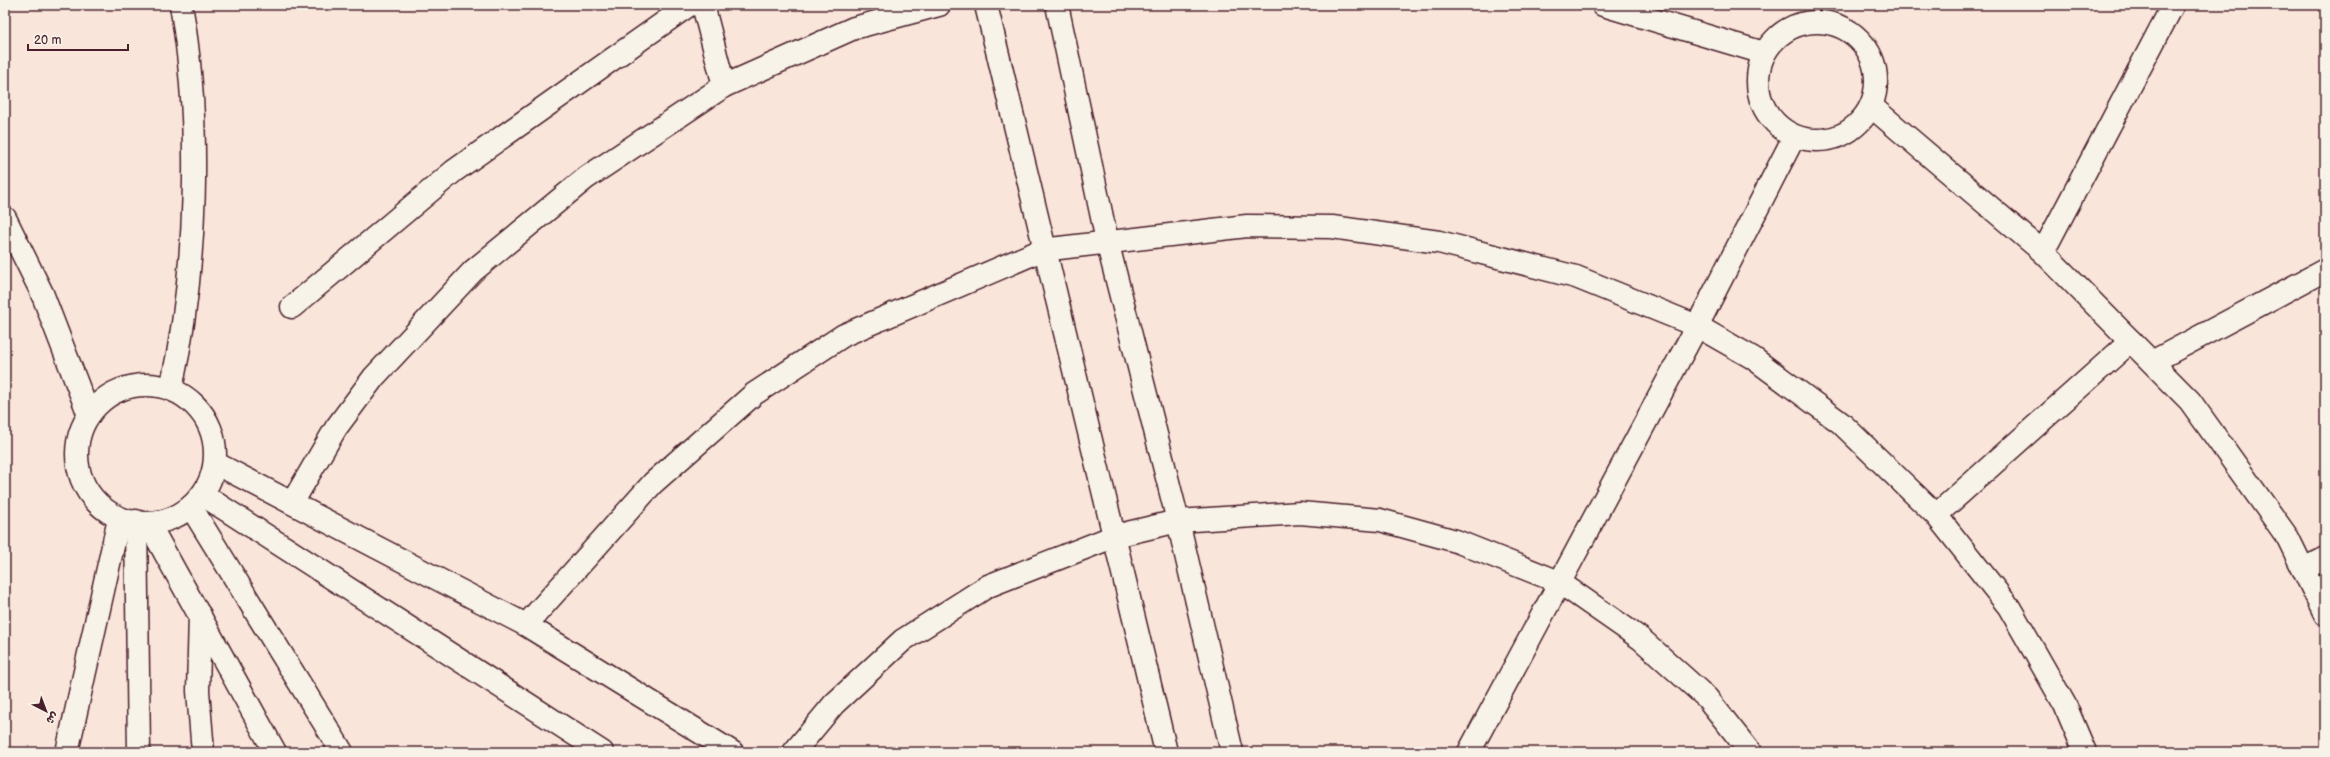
<svg xmlns="http://www.w3.org/2000/svg" width="2330" height="757" viewBox="0 0 2330 757" font-family="'Balsamiq Sans','Playpen Sans Arabic',sans-serif">
<style>
.lines{fill:none;stroke-linecap:round;stroke-linejoin:round}
.minor-casing{stroke:#4a1f2b;stroke-width:25}
.minor{stroke:#f7f3e8;stroke-width:22}
</style>
<rect width="100%" height="100%" fill="#f9e5da"/>
<filter id="ink" filterUnits="userSpaceOnUse"><feTurbulence type="fractalNoise" baseFrequency=".025" numOctaves="2"/><feDisplacementMap in="SourceGraphic" scale="8" xChannelSelector="R" yChannelSelector="G"/><feConvolveMatrix kernelMatrix="1 2 1 2 8 2 1 2 1" color-interpolation-filters="sRGB"/></filter>
<g filter="url(#ink)">
<g class="lines">
<!-- minor casing -->
<g class="minor-casing">
<g id="minor">
<polyline points="703,5 724,86"/>
<path d="M986 5C1044 255 1107 503 1166 752"/>
<polyline points="1057,5 1107,241 1178,521 1232,752"/>
<polyline points="1603,5 1764,53"/>
<circle cx="1817" cy="81" r="59"/>
<polyline points="1871,106 2043,252 2190,401 2288,538 2325,614"/>
<polyline points="5,218 42,293 89,415"/>
<polyline points="2043,252 2173,5"/>
<polyline points="292,307 454,171 689,5"/>
<polyline points="2152,362 2325,270"/>
<circle cx="146" cy="454" r="69"/>
<path d="M171 389C197 271 202 124 181 5"/>
<polyline points="215,463 526,625 732,752"/>
<polyline points="203,495 602,752"/>
<polyline points="292,503 336,428 374,377 473,271 586,178 724,86 854,28 939,5"/>
<polyline points="191,507 342,752"/>
<polyline points="1936,515 2131,341"/>
<polyline points="136,521 139,752"/>
<polyline points="149,524 275,752"/>
<polyline points="2304,569 2325,558"/>
<polyline points="200,615 198,691 203,752"/>
<polyline points="526,625 653,483 754,394 844,335 1042,250 1247,226 1332,227 1439,242 1576,277 1697,326 1753,358 1841,423 1936,515 2009,607 2065,705 2085,752"/>
<polyline points="67,752 119,519"/>
<polyline points="794,752 834,704 903,640 988,586 1115,536 1178,521 1300,513 1380,520 1456,541 1559,582 1641,639 1707,698 1750,752"/>
<polyline points="1469,752 1697,326 1794,137"/>
</g>
</g>
<!-- minor -->
<use href="#minor" class="minor"/>
</g>
</g>
<!-- margin -->
<rect width="2330" height="757" fill="none" stroke="#f7f3e8" stroke-width="20"/>
<rect x="10" y="10" width="2310" height="737" fill="none" stroke="#4a1f2b" stroke-width="1.5" filter="url(#ink)"/>
<!-- north arrow -->
<g transform="translate(46 711) rotate(138)" stroke="#f7f3e8" stroke-width="3" paint-order="stroke">
<path d="M0-3L7 15L0 10L-7 15Z" fill="#4a1f2b"/>
<text y="-6" font-size="11" font-weight="bold" text-anchor="middle" fill="#4a1f2b">ش</text>
</g>
<!-- scale -->
<path d="M28 44v6h100v-6" fill="none" stroke="#4a1f2b" stroke-width="2"/>
<text x="34" y="44" font-size="12" fill="#4a1f2b" stroke="#f7f3e8" stroke-width="3" paint-order="stroke">20 m</text>
</svg>
